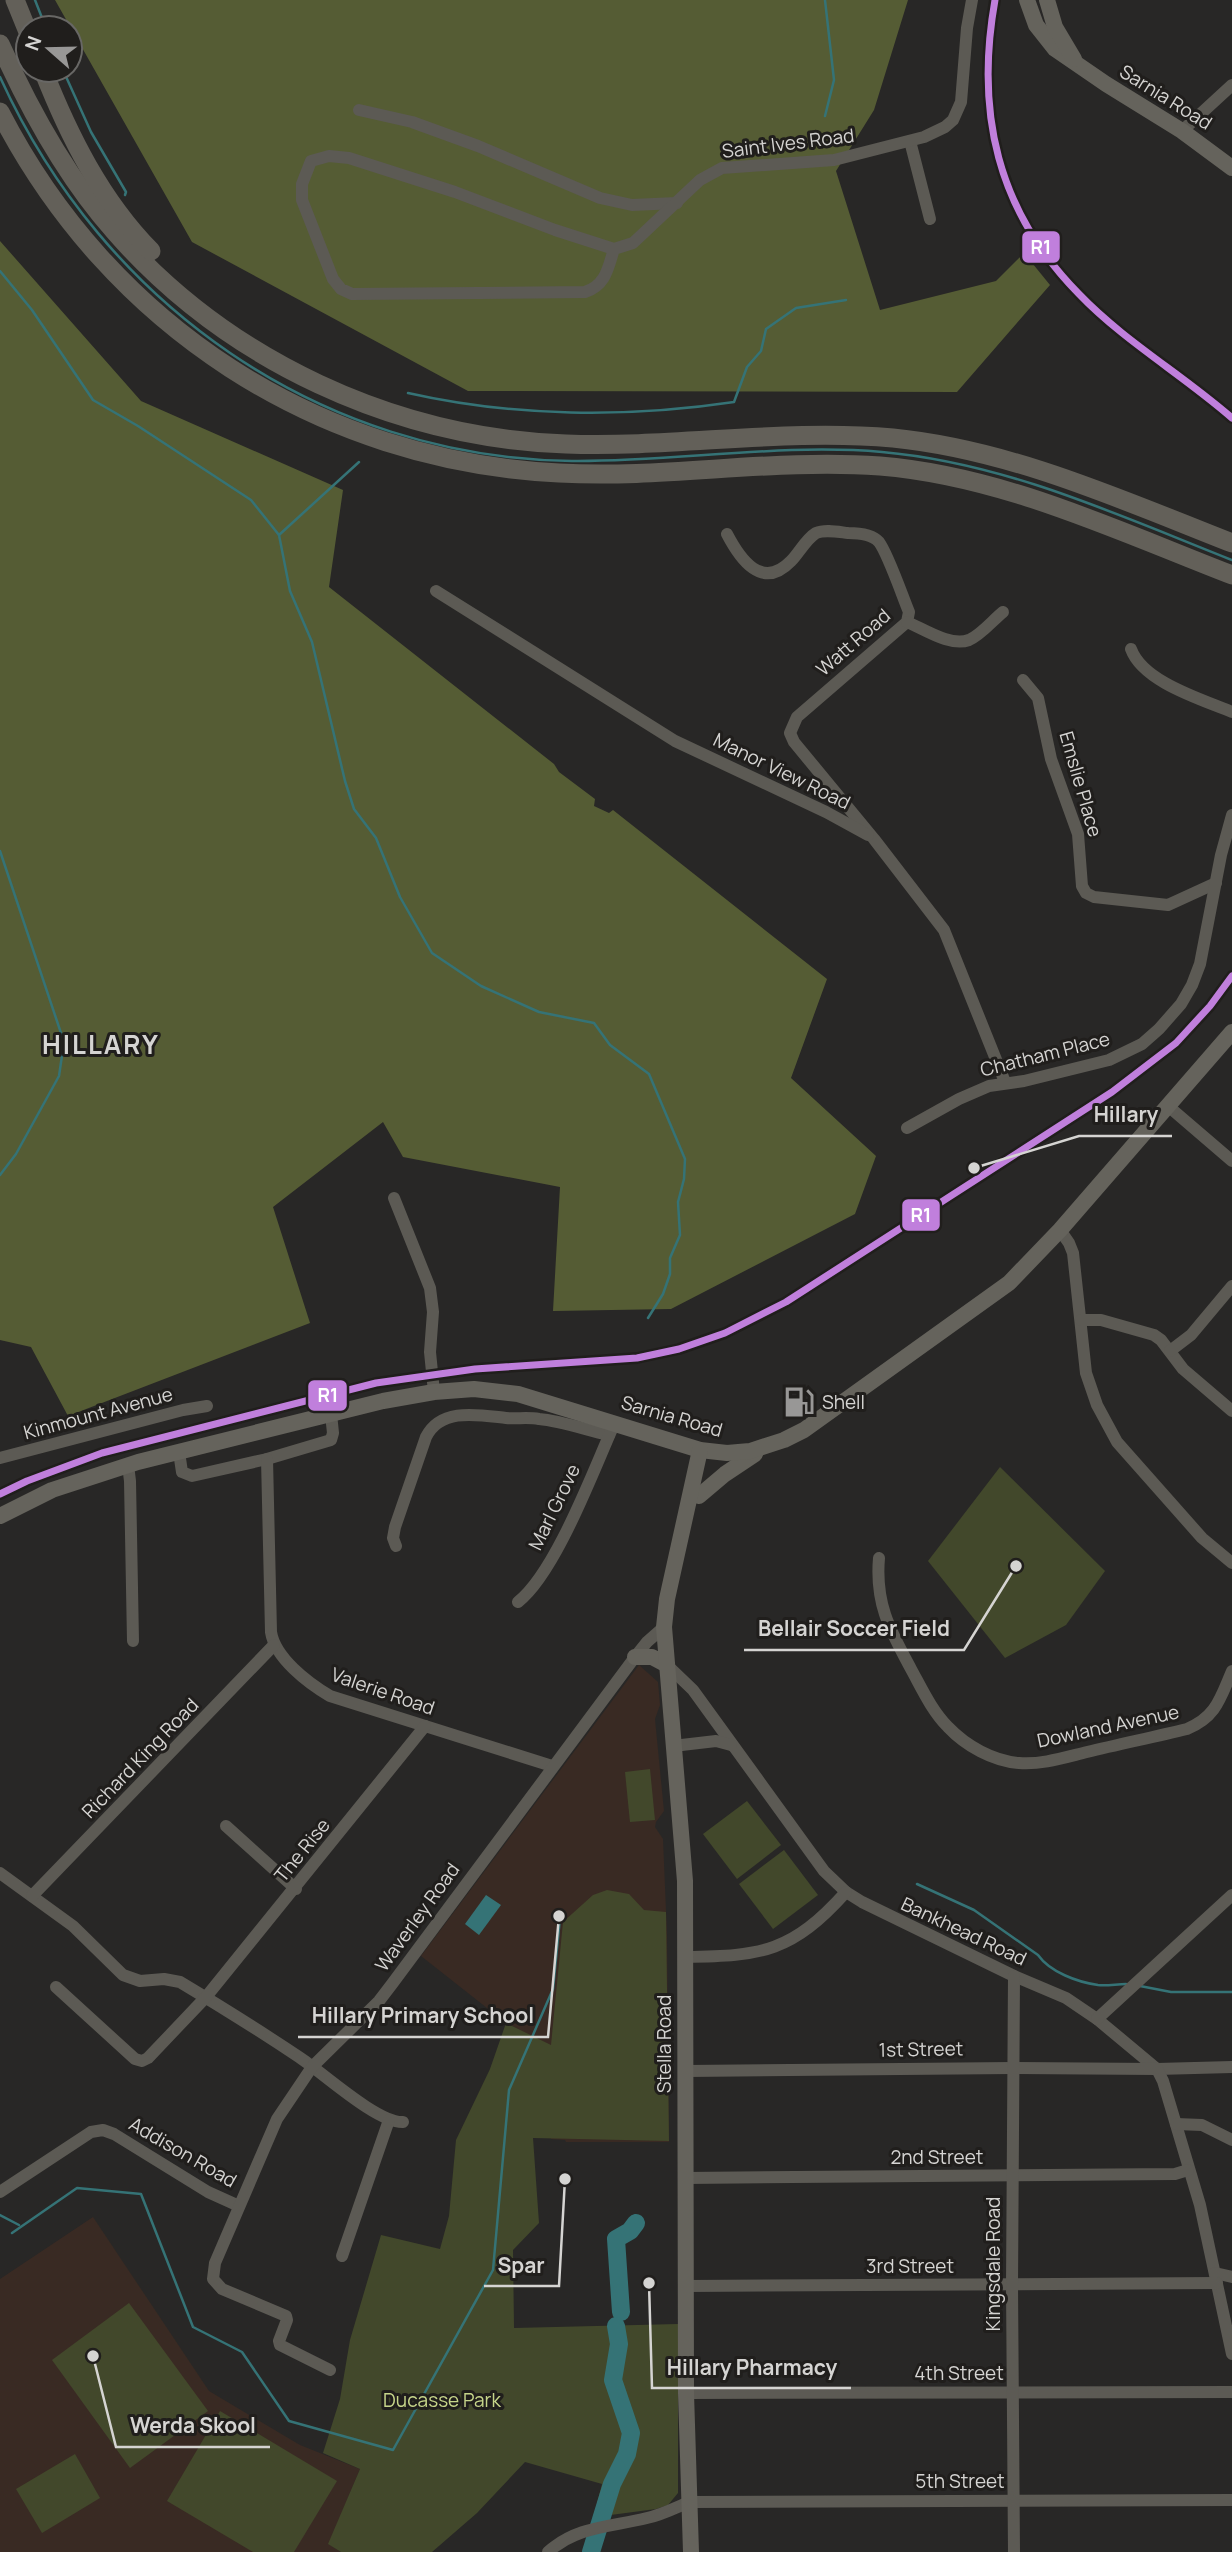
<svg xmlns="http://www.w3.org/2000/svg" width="1232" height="2552" viewBox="0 0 1232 2552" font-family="Manrope,sans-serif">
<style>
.education{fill:#392a23}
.green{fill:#42482b}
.forest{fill:#555c34}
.water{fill:#357376}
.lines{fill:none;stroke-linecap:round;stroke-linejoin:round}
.stream{stroke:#357376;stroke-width:2.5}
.river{stroke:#357376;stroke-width:18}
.minor{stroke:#5c5a54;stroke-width:12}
.major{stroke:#65635c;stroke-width:16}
.highway{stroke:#636059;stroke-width:19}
.rail-1-casing{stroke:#201e1c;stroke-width:12}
.rail-1{stroke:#c07fdc;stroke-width:7}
.labels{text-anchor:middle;stroke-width:6;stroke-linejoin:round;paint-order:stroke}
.street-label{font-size:19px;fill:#d5d4d2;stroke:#201e1c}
.poi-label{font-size:19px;fill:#d5d4d2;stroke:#201e1c;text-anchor:start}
.park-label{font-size:19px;fill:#c6d58a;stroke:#201e1c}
.district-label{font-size:26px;font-weight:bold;letter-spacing:2px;fill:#d5d4d2;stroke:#201e1c}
.leader{fill:none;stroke:#d5d4d2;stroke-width:2.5}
.callout-dot{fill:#d5d4d2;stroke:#201e1c;stroke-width:2.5}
.callout-label{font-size:21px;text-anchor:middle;font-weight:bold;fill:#d5d4d2;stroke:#201e1c;stroke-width:6;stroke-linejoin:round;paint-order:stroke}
.line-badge{stroke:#201e1c;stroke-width:2.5}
.badge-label{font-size:19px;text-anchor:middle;font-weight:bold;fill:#fff}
</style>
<rect width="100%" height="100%" fill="#282726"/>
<!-- education -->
<g class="education">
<polygon points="639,1665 658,1682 660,1705 655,1719 664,1811 656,1822 655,1827 663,1839 667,1934 669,2142 566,2142 565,2140 551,2139 551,2046 506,2023 421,1956"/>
<polygon points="93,2217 209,2391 300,2445 360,2469 329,2544 341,2552 0,2552 0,2279"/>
</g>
<!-- green -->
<g class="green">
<polygon points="1000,1467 1105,1571 1066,1625 1005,1658 928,1561"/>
<polygon points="650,1769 655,1820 630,1822 625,1772"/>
<polygon points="747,1801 781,1845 737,1879 703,1834"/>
<polygon points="784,1850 818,1895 773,1929 739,1884"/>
<polygon points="607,1890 629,1894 644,1910 666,1912 669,2141 533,2138 539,2223 513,2250 514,2328 678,2324 678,2493 668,2505 656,2509 603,2516 595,2511 602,2484 525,2462 477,2513 432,2552 341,2552 328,2544 360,2469 323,2453 340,2399 350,2340 381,2235 440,2249 449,2216 456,2140 490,2069 506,2023 551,2045 563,1922 593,1895"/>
<polygon points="129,2303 208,2411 130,2468 52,2360"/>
<polygon points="220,2411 337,2481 294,2552 253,2552 167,2501"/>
<polygon points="75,2454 100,2498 42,2533 16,2489"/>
</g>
<!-- forest -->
<g class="forest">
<polygon points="55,0 908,0 874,110 836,171 880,310 996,281 1024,253 1050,285 957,392 468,391 192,242"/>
<polygon points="0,241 141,401 343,490 329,587 554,764 559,772 595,799 594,806 609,813 613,810 827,979 791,1078 876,1156 855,1214 671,1309 553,1311 560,1187 403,1157 383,1122 273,1207 310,1323 68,1416 31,1347 0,1340"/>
</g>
<!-- water -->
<polygon class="water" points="486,1895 501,1905 479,1935 465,1924"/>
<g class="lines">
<!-- stream -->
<g class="stream">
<polyline points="35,0 46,28"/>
<polyline points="825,0 834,80 825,116"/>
<polyline points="63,70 91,132 126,192 125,195"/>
<path d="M0 77C103 304 320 458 572 461 675 462 779 443 882 452 1006 463 1118 515 1232 560"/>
<polyline points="0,271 32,310 93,400 138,426 251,500 279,535 290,591 312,642 345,781 354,809 376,838 400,897 432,953 481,986 539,1012 594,1023 610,1045 649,1074 685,1159 684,1179 678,1202 680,1235 670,1258 670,1274 663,1294 648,1318"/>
<path d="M408 393C514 417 627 418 734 402L747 367 761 351 766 329 796 308 846 300"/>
<polyline points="279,535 359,462"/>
<polyline points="0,851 64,1042 59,1076 16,1154 0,1175"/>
<path d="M917 1884 974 1910 1038 1955C1050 1972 1077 1982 1098 1985 1107 1986 1117 1984 1126 1984"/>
<polyline points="1140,1986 1171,1992 1232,1992"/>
<polyline points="0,2215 19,2225"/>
<polyline points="12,2233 77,2188 141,2194 193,2327 242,2352 289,2421 393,2450 493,2270 509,2090 553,1989 560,1918"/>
</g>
<!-- river -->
<g class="river">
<polyline points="621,2312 616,2239 630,2231 636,2223"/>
<polyline points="591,2552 612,2484 627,2454 631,2433 613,2380 619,2344 616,2326"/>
</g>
<!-- minor -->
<g class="minor">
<polyline points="359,110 412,122 478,146 600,198 632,205 677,203"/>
<polyline points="1182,131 1232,85"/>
<polyline points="910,141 930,219"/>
<path d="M614 249C608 268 606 285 585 292L352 294 341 289 333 279 302 200V184L311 161 329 156 349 158 455 192 555 230 614 249 633 243 700 180 722 168 834 160 924 137 945 127 953 120 961 102 967 28 972 0"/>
<path d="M727 534C740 559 762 591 791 561 799 553 806 539 816 533 825 529 839 532 848 533 858 533 872 534 879 542 888 554 902 595 909 612L907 622 797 717 790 733 794 742 874 839 944 930 1005 1082"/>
<polyline points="436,591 675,741 826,812 868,835"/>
<path d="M907 622C924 629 950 647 969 640 981 635 993 620 1003 612"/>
<path d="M1131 649C1143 682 1201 699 1232 712"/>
<polyline points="1023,680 1038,698 1051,759 1078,834 1082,886 1086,893 1094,897 1168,905 1216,883"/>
<polyline points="1168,1106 1232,1161"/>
<polyline points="907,1128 959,1099 989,1086 1024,1081 1109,1060 1142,1044 1159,1029 1181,1004 1192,985 1200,964 1221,855 1232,815"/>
<polyline points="394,1198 430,1288 433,1312 430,1352 434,1392"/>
<polyline points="1060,1230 1069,1243 1073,1253 1086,1373 1097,1405 1117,1442 1202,1538 1232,1563"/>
<polyline points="1081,1320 1101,1320 1154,1335 1161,1340 1183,1369 1232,1411"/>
<polyline points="1170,1351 1191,1335 1232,1286"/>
<polyline points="179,1452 182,1472 192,1476 267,1459 331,1440 333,1433 331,1414"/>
<polyline points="0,1458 183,1410 207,1406"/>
<path d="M267 1459 271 1632C275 1658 308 1683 330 1696L552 1766"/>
<polyline points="128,1465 130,1481 133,1641"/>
<path d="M396 1546 393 1538 395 1527 426 1437C441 1407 479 1415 506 1418 517 1419 528 1417 539 1419 562 1421 586 1430 609 1435"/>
<path d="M879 1558C875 1604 890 1630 911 1669 922 1689 932 1711 948 1727 966 1746 993 1761 1019 1763 1041 1765 1066 1757 1087 1752 1120 1744 1154 1737 1187 1729 1216 1717 1220 1699 1232 1671"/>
<path d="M518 1602C555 1573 592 1474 612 1429"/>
<polyline points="667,1665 693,1690 824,1871 846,1892 862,1902 1014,1976 1066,1998 1097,2019 1157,2069 1232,2067"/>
<polyline points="673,1746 716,1741 731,1745"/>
<polyline points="226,1826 296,1889"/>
<path d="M0 1873 73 1926 123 1975 140 1981 164 1979 180 1982C220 2006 260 2031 299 2057 322 2072 377 2123 403 2122"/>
<polyline points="32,1896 274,1645"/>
<path d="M685 1957C763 1956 792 1952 846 1892"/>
<polyline points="56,1987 135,2059 142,2061 148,2058 206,1997 425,1726"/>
<polyline points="1097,2019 1232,1895"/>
<polyline points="686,2071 1013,2068 1157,2069 1163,2081 1200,2205 1232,2354"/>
<polyline points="1176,2124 1202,2125 1232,2140"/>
<polyline points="685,2178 1175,2174 1188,2170"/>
<polyline points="0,2192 91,2132 103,2130 114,2134 208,2192 239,2206"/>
<polyline points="342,2256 389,2120"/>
<polyline points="1215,2273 1232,2277"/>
<polyline points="687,2286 1217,2283"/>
<polyline points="330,2370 280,2345 279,2341 287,2320 286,2316 222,2289 213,2279 215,2263 277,2119 312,2067 379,2001 392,1984 635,1657 647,1642 664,1627"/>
<polyline points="686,2393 1232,2392"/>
<path d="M548 2552C577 2526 611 2527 647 2518 661 2515 675 2508 689 2502L1232 2500"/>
<polyline points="1014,2552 1012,2285 1014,1976"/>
</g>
<!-- major -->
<g class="major">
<polyline points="1027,0 1036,25 1055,49 1106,84 1182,131 1232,168"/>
<polyline points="1047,0 1055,27 1074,59"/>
<polyline points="699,1496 725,1474 755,1454"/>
<polyline points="0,1516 52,1490 138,1462 383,1401 434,1392 474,1389 518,1394 700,1450 727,1453 750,1451 784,1440 804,1430 1009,1283 1060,1230 1232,1032"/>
<polyline points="635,1657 652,1657 667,1665"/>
<polyline points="691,2552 686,2393 685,1881 664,1627 667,1599 700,1450"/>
</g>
<!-- highway -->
<g class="highway">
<polyline points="15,0 28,32"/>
<path d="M0 44C30 111 66 177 115 232 228 361 395 438 566 444 675 448 784 428 893 438 1012 450 1122 500 1232 543"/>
<path d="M43 70C69 136 101 200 151 251"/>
<path d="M0 112C110 326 318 461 559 473 666 479 773 458 880 466 1003 476 1118 531 1232 575"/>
</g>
<!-- rail-1 casing -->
<g class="rail-1-casing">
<g id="rail-1">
<path d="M995 0C975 112 997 211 1079 294 1124 341 1183 375 1232 418"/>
<polyline points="0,1494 27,1481 102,1453 376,1383 475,1369 637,1358 679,1349 725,1333 786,1302 1112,1092 1176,1043 1210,1006 1232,976"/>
</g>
</g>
<!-- rail-1 -->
<use href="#rail-1" class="rail-1"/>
</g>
<!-- icons -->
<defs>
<g id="fuel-bare" transform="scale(2.415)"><path d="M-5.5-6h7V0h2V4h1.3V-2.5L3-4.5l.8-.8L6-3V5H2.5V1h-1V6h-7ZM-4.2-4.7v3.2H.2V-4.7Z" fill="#989796" stroke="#201e1c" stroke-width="2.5" paint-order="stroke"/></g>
</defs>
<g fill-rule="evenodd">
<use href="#fuel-bare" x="799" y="1402"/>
</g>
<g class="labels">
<!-- street labels -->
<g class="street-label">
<text transform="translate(1166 97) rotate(32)" y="7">Sarnia Road</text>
<text transform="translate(788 143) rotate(-7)" y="7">Saint Ives Road</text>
<text transform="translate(853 642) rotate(-41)" y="7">Watt Road</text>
<text transform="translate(782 771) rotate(26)" y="7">Manor View Road</text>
<text transform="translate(1081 784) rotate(74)" y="7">Emslie Place</text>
<text transform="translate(1045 1054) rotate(-14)" y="7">Chatham Place</text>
<text transform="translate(98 1413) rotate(-15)" y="7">Kinmount Avenue</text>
<text transform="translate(672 1416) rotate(16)" y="7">Sarnia Road</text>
<text transform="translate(554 1507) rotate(-64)" y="7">Marl Grove</text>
<text transform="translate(383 1691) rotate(19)" y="7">Valerie Road</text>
<text transform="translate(1108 1726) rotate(-12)" y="7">Dowland Avenue</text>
<text transform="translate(140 1758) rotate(-46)" y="7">Richard King Road</text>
<text transform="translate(302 1850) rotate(-51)" y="7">The Rise</text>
<text transform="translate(417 1917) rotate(-54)" y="7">Waverley Road</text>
<text transform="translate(964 1931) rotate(25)" y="7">Bankhead Road</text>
<text transform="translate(664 2044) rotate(-90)" y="7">Stella Road</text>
<text transform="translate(921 2049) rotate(-1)" y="7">1st Street</text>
<text transform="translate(183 2152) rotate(30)" y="7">Addison Road</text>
<text x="937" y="2164">2nd Street</text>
<text transform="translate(993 2264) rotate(-90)" y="7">Kingsdale Road</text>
<text x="910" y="2273">3rd Street</text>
<text x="959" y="2380">4th Street</text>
<text x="960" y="2488">5th Street</text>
</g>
<!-- poi labels -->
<g class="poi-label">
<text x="822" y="1409">Shell</text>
</g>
<!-- park labels -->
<g class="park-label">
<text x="442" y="2407">Ducasse Park</text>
</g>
<!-- district labels -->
<g class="district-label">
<text x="101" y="1054">HILLARY</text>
</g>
</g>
<!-- callouts -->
<path class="leader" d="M974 1168L1079 1136H1172M1016 1566L964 1650H744M559 1916L548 2037H298M565 2179L559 2286H484M649 2283L652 2388H851M93 2356L116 2447H270"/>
<g class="callout-dot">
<circle cx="974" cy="1168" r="7"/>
<circle cx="1016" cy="1566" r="7"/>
<circle cx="559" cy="1916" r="7"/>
<circle cx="565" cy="2179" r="7"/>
<circle cx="649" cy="2283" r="7"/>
<circle cx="93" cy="2356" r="7"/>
</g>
<g class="callout-label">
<text x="1126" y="1122">Hillary</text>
<text x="854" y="1636">Bellair Soccer Field</text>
<text x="423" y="2023">Hillary Primary School</text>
<text x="521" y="2273">Spar</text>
<text x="752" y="2375">Hillary Pharmacy</text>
<text x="193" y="2433">Werda Skool</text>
</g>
<g class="line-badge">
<rect x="1021" y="230" width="40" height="34" rx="7" fill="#c07fdc"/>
<rect x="901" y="1198" width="40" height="34" rx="7" fill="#c07fdc"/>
<rect x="307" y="1379" width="41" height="33" rx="7" fill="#c07fdc"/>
</g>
<g class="badge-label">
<text x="1041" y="254">R1</text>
<text x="921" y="1222">R1</text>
<text x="328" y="1402">R1</text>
</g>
<!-- north arrow -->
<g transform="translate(49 49) rotate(290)"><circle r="33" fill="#201e1c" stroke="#686765" stroke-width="2"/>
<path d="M0-5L12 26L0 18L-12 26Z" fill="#989796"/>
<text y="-10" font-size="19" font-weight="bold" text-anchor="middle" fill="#d5d4d2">N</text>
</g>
</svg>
